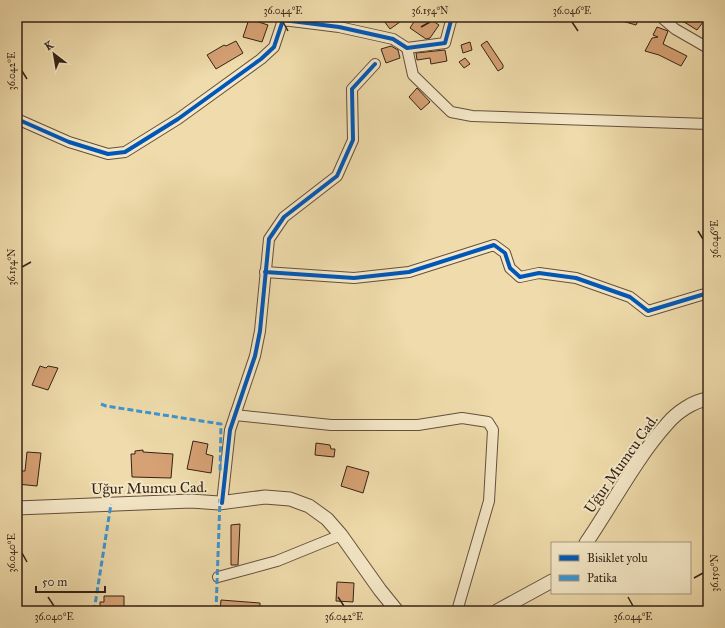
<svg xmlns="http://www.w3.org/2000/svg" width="725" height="628" viewBox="0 0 725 628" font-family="'IM FELL Great Primer',serif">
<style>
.building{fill:#d6a174;stroke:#342216}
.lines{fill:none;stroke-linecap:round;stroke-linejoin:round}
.minor-casing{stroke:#63503b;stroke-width:12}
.tertiary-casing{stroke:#63503b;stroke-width:15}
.minor{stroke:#f5e8c8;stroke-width:10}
.tertiary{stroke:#f5e8c8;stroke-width:13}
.quiet{stroke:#3d95d4;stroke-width:3;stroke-dasharray:6 3;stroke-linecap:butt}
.cycleway-casing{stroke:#f5e8c8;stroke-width:6}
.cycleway{stroke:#0057b8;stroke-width:4}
.ticks{fill:none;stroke:#342216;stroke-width:1.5}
.labels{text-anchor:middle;stroke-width:4;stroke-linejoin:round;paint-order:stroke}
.street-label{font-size:15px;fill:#342216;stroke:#f5e8c8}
.neatline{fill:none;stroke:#342216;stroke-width:1.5}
.ticks-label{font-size:10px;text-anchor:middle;fill:#342216}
</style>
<rect width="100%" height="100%" fill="#efdbab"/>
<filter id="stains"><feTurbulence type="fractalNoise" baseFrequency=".005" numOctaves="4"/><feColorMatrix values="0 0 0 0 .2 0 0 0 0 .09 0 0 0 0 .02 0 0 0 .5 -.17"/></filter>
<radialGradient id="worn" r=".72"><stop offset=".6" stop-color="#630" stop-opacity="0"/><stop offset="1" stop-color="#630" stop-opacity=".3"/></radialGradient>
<!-- building -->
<g class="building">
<polygon points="381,17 407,17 390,29"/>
<polygon points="417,17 427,17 439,25 430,38 426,39 410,28"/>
<polygon points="616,17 640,17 636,25 615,19"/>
<polygon points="676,17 707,17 697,30"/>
<polygon points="249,19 268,25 262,42 243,37"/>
<polygon points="657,27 668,31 663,44 687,56 681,66 659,55 645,51 652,38 658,37 653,35"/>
<polygon points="236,41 243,53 216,69 207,55 224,45 226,46"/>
<polygon points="487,41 503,65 503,68 498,71 481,45"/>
<polygon points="470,42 472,50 463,53 461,45"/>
<polygon points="391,46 398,50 400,58 386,63 381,49"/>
<polygon points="445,50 447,61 431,64 430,58 417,60 416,53"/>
<polygon points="465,58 470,64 464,68 459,62"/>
<polygon points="417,88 430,102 421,110 409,97"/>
<polygon points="40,366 46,368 48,366 58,368 48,390 32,385"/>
<polygon points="193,441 208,444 206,454 213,456 211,473 187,469"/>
<polygon points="316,443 330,445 331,449 335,449 334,457 315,455"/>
<polygon points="143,450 143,452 173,454 171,478 132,477 131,454 135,454 135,451"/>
<polygon points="27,452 41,453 37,486 17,484 17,471 25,471"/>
<polygon points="347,466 369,472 363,493 341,486"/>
<polygon points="240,524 238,565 231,565 231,525"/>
<polygon points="337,582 354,583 353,602 336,601"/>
<polygon points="104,596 124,596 124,611 100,611 100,602 104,602"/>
<polygon points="221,600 260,603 260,611 220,611"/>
</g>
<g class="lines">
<!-- minor casing -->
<g class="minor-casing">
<g id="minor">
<polyline points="661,17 675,29 708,48"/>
<polyline points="407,48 413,75 451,112 472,116 708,124"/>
<polyline points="17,119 69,142 108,154 125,152 178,119 261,59 274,47 283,20 339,27 393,39 407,48 445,43 452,17"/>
<polyline points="265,272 354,278 409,272 494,245 505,253 510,268 520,277 539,273 576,278 630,297 648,311 708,293"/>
<polyline points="235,415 331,425 418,425 462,418 488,422 493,430 489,501 457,611"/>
<polyline points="222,503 230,430 255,356 260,331 269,239 284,217 337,176 353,140 352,89 375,64"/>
<polyline points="218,577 277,561 341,535"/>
</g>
</g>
<!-- tertiary casing -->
<g class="tertiary-casing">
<g id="tertiary">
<polyline points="17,508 191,501 219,503 265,497 290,499 309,506 327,519 341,535 380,590 397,611"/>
<path d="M586 543C612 505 637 457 667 424 676 413 693 401 708 399"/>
<polyline points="497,611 552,581"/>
</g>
</g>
<!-- minor -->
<use href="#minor" class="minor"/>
<!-- tertiary -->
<use href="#tertiary" class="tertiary"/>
<!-- quiet -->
<g class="quiet">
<polyline points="101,404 106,406 221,424 220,473"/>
<polyline points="94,611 111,504"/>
<polyline points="216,611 220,499"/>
</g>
<!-- cycleway casing -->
<g class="cycleway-casing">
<g id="cycleway">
<polyline points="17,119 69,142 108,154 125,152 178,119 261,59 274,47 283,20 339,27 393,39 407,48 445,43 452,17"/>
<polyline points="265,272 354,278 409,272 494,245 505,253 510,268 520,277 539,273 576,278 630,297 648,311 708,293"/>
<polyline points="222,503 230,430 255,356 260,331 269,239 284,217 337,176 353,140 352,89 375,64"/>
</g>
</g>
<!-- cycleway -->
<use href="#cycleway" class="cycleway"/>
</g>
<!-- ticks -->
<path class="ticks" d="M283 22 288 31M572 22 578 31M421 27 430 22M22 71 27 79M698 231 703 239M22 267 31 262M22 553 27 562M694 578 703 573M48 597 54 606M338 597 344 606M628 597 633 606"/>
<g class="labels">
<!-- street labels -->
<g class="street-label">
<text transform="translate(621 464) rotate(-55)" y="5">Uğur Mumcu Cad.</text>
<text transform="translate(149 488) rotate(-1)" y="5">Uğur Mumcu Cad.</text>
</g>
</g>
<!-- margin -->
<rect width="725" height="628" fill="none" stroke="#efdbab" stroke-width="44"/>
<!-- legend -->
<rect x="551" y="542" width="140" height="52" fill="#f5e8c8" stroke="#a89981"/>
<rect x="559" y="555" width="20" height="6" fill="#0057b8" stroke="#a89981"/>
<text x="587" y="562" font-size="12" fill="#342216">Bisiklet yolu</text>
<rect x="559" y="575" width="20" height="6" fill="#3d95d4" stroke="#a89981"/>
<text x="587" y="582" font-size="12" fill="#342216">Patika</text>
<!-- north arrow -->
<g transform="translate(54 54) rotate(329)" stroke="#f5e8c8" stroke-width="3" paint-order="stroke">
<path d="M0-3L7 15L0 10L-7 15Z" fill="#342216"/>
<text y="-6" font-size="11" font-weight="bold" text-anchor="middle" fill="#342216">K</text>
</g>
<!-- scale -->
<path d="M36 586v6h69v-6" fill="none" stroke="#342216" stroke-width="2"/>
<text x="42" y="586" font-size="12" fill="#342216" stroke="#f5e8c8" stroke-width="3" paint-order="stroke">50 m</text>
<rect x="22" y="22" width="681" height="584" class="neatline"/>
<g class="ticks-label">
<text x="283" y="14">36.044°E</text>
<text x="430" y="14">36.154°N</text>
<text x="572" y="14">36.046°E</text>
<text transform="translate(11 71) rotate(-90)" y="4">36.042°E</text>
<text transform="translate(714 239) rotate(-90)" y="4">36.046°E</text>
<text transform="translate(11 267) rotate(-90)" y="4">36.154°N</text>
<text transform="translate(11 553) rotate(-90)" y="4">36.040°E</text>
<text transform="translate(714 573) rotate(-90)" y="4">36.150°N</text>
<text x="54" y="620">36.040°E</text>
<text x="344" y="620">36.042°E</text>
<text x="633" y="620">36.044°E</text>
</g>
<rect width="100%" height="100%" filter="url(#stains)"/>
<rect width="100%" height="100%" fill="url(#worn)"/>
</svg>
